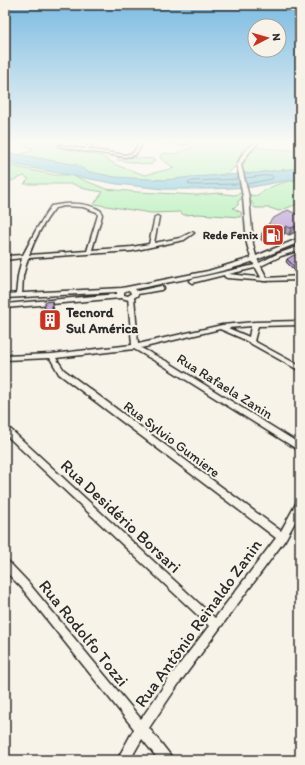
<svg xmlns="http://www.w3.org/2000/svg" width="305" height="765" viewBox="0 0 305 765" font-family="Itim,sans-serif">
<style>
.green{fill:#b2f0b6;stroke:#6e8e70}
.water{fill:#79c5d9;stroke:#5a8793}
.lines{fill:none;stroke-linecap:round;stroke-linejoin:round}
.shore{stroke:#4a6971;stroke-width:1}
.minor-casing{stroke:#2b2b2b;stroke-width:3}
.tertiary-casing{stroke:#2b2b2b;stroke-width:3}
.minor{fill:#f7f3e8;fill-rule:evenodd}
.tertiary{fill:#f7f3e8;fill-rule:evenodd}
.wall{fill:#a691b9;stroke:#2b2b2b}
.shaded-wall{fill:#877696;stroke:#2b2b2b}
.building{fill:#c1a9d7;stroke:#2b2b2b}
.labels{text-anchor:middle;stroke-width:4;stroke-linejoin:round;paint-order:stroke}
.far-poi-label{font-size:12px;font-weight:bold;fill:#2b2b2b;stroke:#f7f3e8;text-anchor:end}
.poi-label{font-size:14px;font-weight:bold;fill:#2b2b2b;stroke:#f7f3e8;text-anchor:start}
.street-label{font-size:14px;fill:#2b2b2b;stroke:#f7f3e8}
.near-street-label{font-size:17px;fill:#2b2b2b;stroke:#f7f3e8}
</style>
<rect width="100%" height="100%" fill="#f7f3e8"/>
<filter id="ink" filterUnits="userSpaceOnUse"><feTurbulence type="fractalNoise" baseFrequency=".025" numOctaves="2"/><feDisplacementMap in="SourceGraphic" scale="8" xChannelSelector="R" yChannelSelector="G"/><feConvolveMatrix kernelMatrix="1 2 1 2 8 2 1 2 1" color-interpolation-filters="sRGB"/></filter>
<g filter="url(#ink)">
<!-- green -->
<g class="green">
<path d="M13 143 64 142 61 146 103 157 116 165 145 175 174 168 160 158 162 153 174 154 192 147 193 144 198 145 202 143 201 142H251L248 145C254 148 292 151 300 149V168L262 172 254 177 234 167 229 173 202 178 165 180 143 179 128 181 15 156 34 150 23 144Z"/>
<polygon points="120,157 155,159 151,165 117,160"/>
<path d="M5 165 55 175H71L106 189 138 192 197 195 218 193 234 195 242 193 256 196C270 186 283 181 300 180V203L279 211 270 208H255L251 201 241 199 238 201V205L233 208 242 213 240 217 198 214 184 215 180 212 151 213 94 204 103 192 85 189 73 184H24L29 179 24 176 11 181 7 176Z"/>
</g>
<!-- water -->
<polygon class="water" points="5,152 77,165 86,171 115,177 165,180 192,177 256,173 300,168 300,178 252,187 210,189 164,189 117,184 5,163"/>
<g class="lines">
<!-- shore -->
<g class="shore">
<polyline points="245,178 271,175 273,177 272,179 247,184"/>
<polyline points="239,179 192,181 188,183 190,185 240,184"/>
</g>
<!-- minor casing -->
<g class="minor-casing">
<g id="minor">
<polygon points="90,142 94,142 88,149 125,155 133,153 140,142 144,142 135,155 125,157 87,151 85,152 83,151 59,146 61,145 85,149"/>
<polygon points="162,142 192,142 184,144 164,143"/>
<polygon points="5,193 7,194 7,197 5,198"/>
<path d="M64 204C76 203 91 204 101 211L102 215 92 250 132 247 149 244 155 217 157 216 159 217 154 243 180 238 192 232 194 233 184 240 132 251 28 258 23 276 22 295 19 297 17 296 16 295 18 276 22 258 5 260V256L23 255 36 230 49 209 51 206ZM64 206 83 207 97 212 98 215 87 251 29 255C35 238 44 222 55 208Z"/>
<polygon points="254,257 257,259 267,278 300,276 300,280 263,281 251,259"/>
<path d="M131 295 134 297 138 344 222 325 255 322 300 321V325L258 326 254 341 300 366V371L241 338 220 329 141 348 168 362 300 444V451L164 366 134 349 56 358 64 370 281 531 297 502 300 501V513L285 540 180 682 149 728 171 756 173 760H159L142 739 130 760H117L134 729 21 587 5 571V559L8 561 27 581 141 719 172 674 209 626 5 434V426L8 427 215 618 276 538 59 374 50 358 5 360V356L52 354 132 345 128 297ZM251 326 249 337 228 328Z"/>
</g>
</g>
<!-- tertiary casing -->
<g class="tertiary-casing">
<g id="tertiary">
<path d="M255 142H259L247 155 241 165 249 197 253 244 256 256 300 238V242C280 250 261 259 240 266 206 276 170 282 135 289L137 291 161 286 164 288 161 290 138 294 137 296 129 300 121 298 5 308V304L117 294V292L5 298V294L122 288 208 271 251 258 247 244 243 197 237 165 243 153ZM128 290 130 291 131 294 128 296 124 295V292Z"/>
<polygon points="300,246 300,250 281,256 259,267 229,274 265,278 267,279 267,281 227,278 225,277 224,275 192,283 189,281 192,279 255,265 277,254"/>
</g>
</g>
<!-- minor -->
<use href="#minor" class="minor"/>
<!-- tertiary -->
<use href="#tertiary" class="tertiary"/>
</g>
<!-- wall -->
<g class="wall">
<polygon points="300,216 300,230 289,235 285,233 278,241 273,243 261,240 262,233"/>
<polygon points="287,259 300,260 296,272 286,262"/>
<polygon points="54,311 53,329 46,330 44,320"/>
</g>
<!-- shaded-wall -->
<g class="shaded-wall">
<polygon points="300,224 300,230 289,235 291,228"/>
<polygon points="286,226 285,233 278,241 273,243 274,237"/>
<polygon points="300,268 300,271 296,272 297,269"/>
<polygon points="52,301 54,311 53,329 52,319"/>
</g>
<!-- building -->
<g class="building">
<polygon points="288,210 300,216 300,224 291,228 286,226 279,234 274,237 262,233 272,219"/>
<polygon points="294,255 300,260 300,268 297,269 287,259"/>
<polygon points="52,301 52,319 44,320 45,302"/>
</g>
</g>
<!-- sky -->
<linearGradient id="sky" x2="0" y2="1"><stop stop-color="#7bbbe2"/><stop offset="0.57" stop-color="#fbfaf5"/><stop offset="1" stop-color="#fbfaf5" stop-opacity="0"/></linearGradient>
<rect width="305" height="249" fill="url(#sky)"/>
<!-- icons -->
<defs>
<g id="fuel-square" transform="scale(1.15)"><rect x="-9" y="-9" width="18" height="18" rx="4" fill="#c8321e" stroke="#f7f3e8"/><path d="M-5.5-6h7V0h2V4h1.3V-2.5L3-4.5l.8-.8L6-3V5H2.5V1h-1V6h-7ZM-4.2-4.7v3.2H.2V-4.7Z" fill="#fff"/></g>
<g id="building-square" transform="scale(1.15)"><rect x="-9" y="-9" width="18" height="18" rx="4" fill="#c8321e" stroke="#f7f3e8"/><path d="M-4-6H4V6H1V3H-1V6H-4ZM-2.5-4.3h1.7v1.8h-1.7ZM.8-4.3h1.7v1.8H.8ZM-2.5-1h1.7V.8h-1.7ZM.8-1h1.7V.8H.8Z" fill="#fff"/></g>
</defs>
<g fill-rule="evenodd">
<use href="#fuel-square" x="273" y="235"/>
<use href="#building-square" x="50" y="320"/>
</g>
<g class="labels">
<!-- far-poi labels -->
<g class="far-poi-label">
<text x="258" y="239">Rede Fenix</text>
</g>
<!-- poi labels -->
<g class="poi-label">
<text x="66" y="317">Tecnord<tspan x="66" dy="16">Sul América</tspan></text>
</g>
<!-- street labels -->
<g class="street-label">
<text transform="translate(225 386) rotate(32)" y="5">Rua Rafaela Zanin</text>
<text transform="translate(172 439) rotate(37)" y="5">Rua Sylvio Gumiere</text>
</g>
<!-- near-street labels -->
<g class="near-street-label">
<text transform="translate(121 516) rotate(43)" y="6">Rua Desidério Borsari</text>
<text transform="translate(198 623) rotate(-54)" y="6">Rua Antônio Reinaldo Zanin</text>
<text transform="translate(84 633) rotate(51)" y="6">Rua Rodolfo Tozzi</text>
</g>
</g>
<!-- margin -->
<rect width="305" height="765" fill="none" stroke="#f7f3e8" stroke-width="20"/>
<rect x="10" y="10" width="285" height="745" fill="none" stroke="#2b2b2b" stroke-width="1.5" filter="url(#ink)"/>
<!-- north arrow -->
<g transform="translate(267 38) rotate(84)"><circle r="19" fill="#f7f3e8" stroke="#a5a39c"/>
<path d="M0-3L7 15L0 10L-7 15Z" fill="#c8321e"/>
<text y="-6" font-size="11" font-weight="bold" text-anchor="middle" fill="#2b2b2b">N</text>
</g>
</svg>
